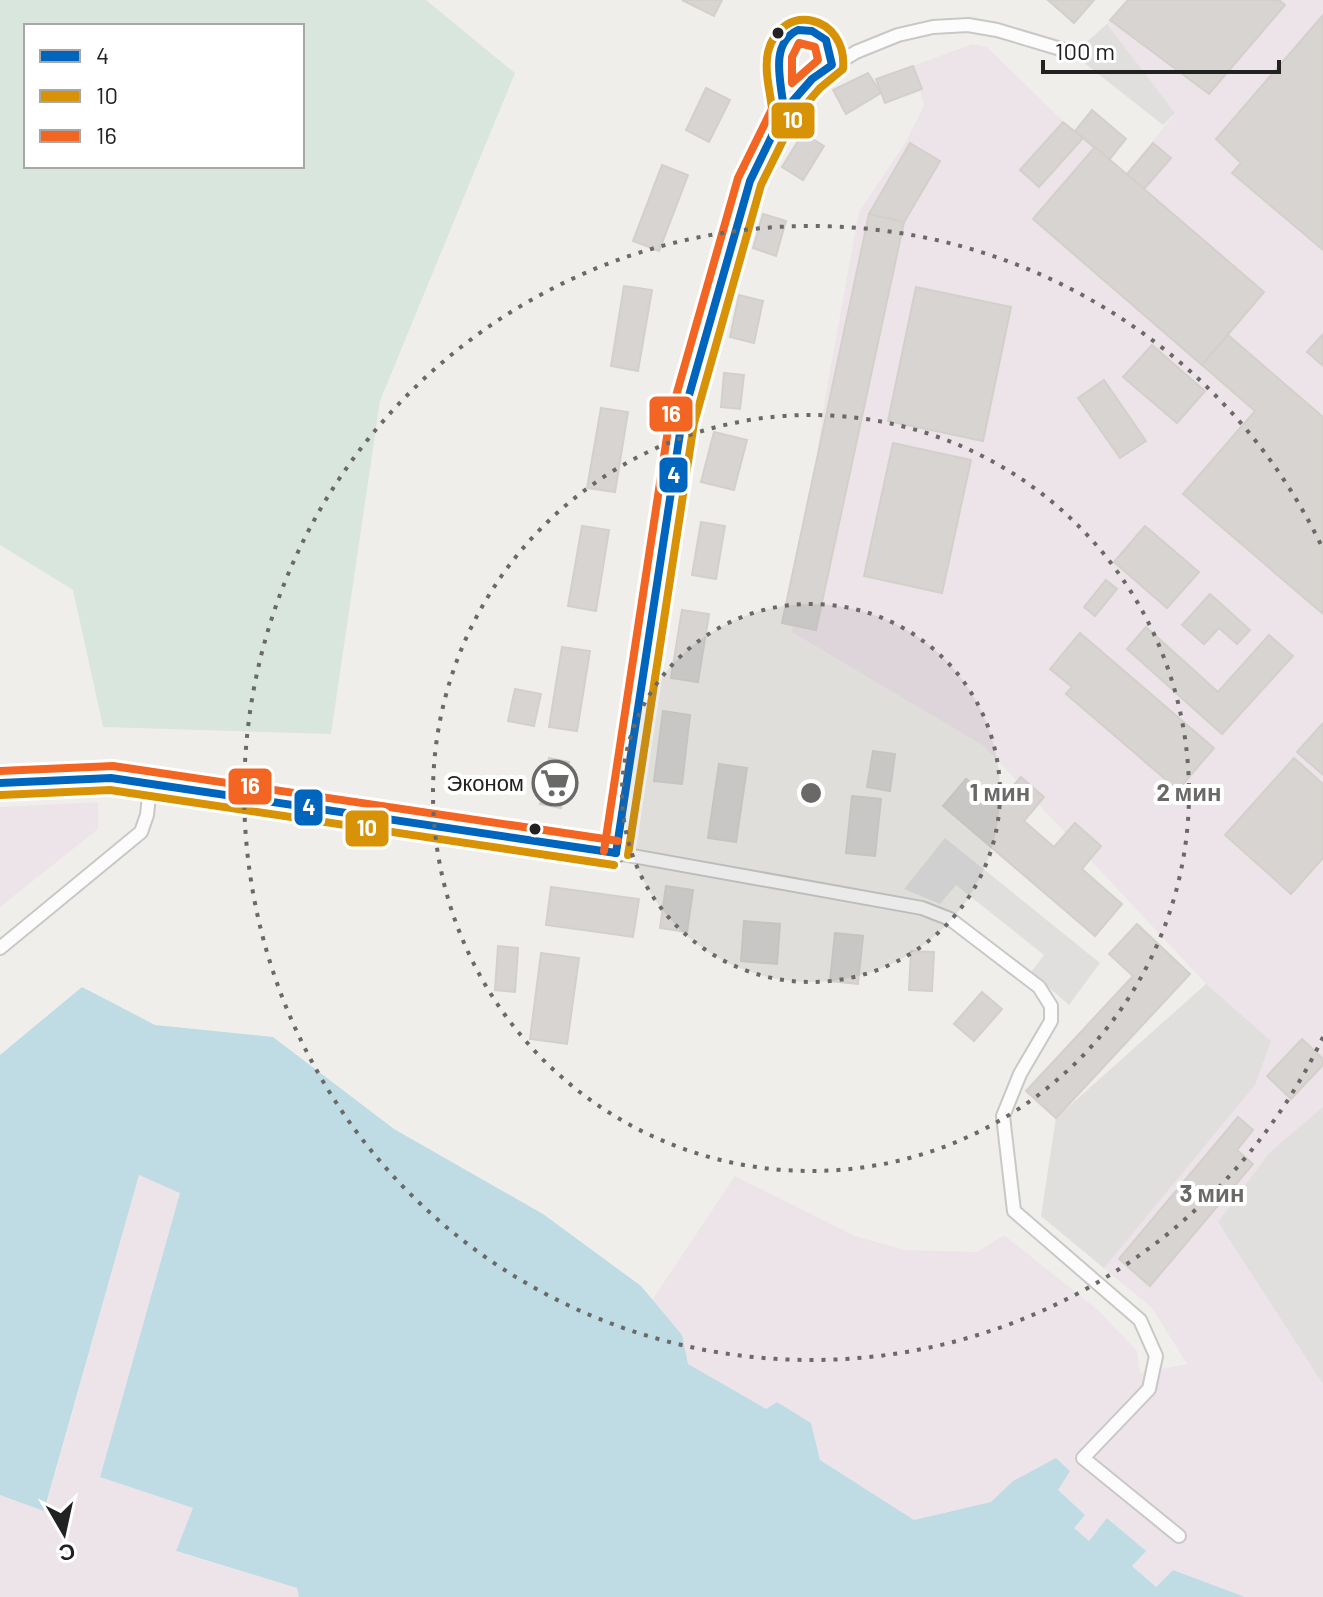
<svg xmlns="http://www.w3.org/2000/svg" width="1323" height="1597" viewBox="0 0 1323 1597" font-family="Barlow,sans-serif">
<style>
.industrial{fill:#ede4e9}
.wetland{fill:#d9e6de;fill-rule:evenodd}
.parking{fill:#e0dfde}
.water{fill:#bfdbe3}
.building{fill:#d7d4d2;stroke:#d3d0cc;stroke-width:2}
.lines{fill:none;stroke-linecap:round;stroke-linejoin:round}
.street-casing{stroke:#c9c8c7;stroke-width:16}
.secondary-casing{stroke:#999a82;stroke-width:22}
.street{stroke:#fdfcfc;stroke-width:12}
.secondary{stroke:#f4f4ed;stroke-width:18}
.bus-1-casing{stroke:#fff;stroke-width:14}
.bus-2-casing{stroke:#fff;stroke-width:14}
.bus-3-casing{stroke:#fff;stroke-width:14}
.bus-1{stroke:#0065bd;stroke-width:8}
.bus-2{stroke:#d79205;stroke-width:8}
.bus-3{stroke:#f26522;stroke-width:8}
.ring{fill:none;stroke:#6a6968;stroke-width:4;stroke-dasharray:4 8}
.bus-dot{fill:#222;stroke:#fff;stroke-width:3}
.labels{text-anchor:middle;stroke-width:8;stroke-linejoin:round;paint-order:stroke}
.poi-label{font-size:22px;fill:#222;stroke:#fff;text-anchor:end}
.centre{fill:#6a6968;stroke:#fff;stroke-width:4}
.ring-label{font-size:24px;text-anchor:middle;font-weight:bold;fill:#6a6968;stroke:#fff;stroke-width:8;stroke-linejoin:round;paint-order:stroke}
.line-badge{stroke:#fff;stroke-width:3}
.badge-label{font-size:22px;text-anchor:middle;font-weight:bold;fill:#fff}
</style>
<rect width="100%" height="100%" fill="#f0eeeb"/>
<!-- industrial -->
<g class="industrial">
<polygon points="1128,0 1323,0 1323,1597 1245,1597 1173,1570 1157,1588 1132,1566 1145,1551 1108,1518 1089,1541 1013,1481 991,1502 914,1520 820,1460 811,1423 777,1402 766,1410 688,1364 682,1335 652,1300 735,1176 855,1236 904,1250 977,1252 1004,1235 1098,1310 1137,1351 1140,1373 1187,1364 1152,1308 1041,1216 1206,984 984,746 792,632 825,398 859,212 907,140 924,105 913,66 972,44 987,47 1063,121 1127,174 1175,113 1107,24"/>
<polygon points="98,802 98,829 0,907 0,807"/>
<polygon points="139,1175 180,1192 100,1476 193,1508 177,1552 297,1588 299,1597 0,1597 0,1495 45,1510"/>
</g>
<!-- wetland -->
<path class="wetland" d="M0 0H426L515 73 380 401 331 734 103 727 73 590 0 545ZM26 26H302V166H26Z"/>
<!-- parking -->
<g class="parking">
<polygon points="1107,24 1175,113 1163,125 1073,54"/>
<polygon points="945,838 1100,963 1069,1005 1031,972 1044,955 956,885 940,904 904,889"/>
<polygon points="1206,984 1271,1041 1255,1085 1104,1268 1041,1216 1056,1118"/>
<polygon points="1323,1107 1323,1384 1218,1222 1269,1153"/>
</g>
<!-- water -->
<polygon class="water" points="82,987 155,1025 273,1037 394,1129 543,1214 641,1286 682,1335 688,1364 766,1409 777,1402 811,1423 820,1460 914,1520 991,1502 1013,1481 1056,1458 1070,1471 1058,1490 1085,1515 1074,1528 1089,1541 1107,1518 1146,1551 1132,1566 1156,1587 1173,1570 1245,1597 299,1597 297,1588 176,1551 193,1508 100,1477 180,1193 139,1175 44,1511 0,1495 0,1055"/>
<!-- building -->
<g class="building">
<polygon points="682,0 722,0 714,16"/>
<polygon points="1048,0 1094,0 1074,23"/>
<polygon points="1128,0 1279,0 1285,5 1209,94 1110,20"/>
<polygon points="1323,15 1323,250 1232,173 1241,163 1216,139"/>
<polygon points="913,66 922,89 885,103 876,79"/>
<polygon points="868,73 881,93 846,114 833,90"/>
<polygon points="706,88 730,100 709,142 686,130"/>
<polygon points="1092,110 1126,139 1109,160 1075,131"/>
<polygon points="1063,122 1083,138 1039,187 1020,170"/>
<polygon points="803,133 824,146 803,180 782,167"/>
<polygon points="910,143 940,161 904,222 869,214"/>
<polygon points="1153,143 1171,158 1144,189 1127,174"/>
<polygon points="1095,147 1264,292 1202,365 1033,219"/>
<polygon points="662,165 688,175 659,251 633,241"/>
<polygon points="763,214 786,221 776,256 753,248"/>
<polygon points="869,214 904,222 816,630 782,623"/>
<polygon points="624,286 652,290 638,371 611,366"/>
<polygon points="916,287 1011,307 983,441 888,421"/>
<polygon points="739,295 763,301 754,343 730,337"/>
<polygon points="1323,334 1323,366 1307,352"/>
<polygon points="1228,335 1323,417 1323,614 1183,494 1255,411 1202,365"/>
<polygon points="1152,345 1205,391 1177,423 1123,377"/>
<polygon points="724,373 744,375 740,409 721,407"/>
<polygon points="1104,380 1146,441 1120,458 1078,398"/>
<polygon points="601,408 628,412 615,492 587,488"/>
<polygon points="714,432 747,440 734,490 701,482"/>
<polygon points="893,443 971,460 942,593 864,576"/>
<polygon points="701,522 725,526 716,579 692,575"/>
<polygon points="582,526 609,530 596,611 568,606"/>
<polygon points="1145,526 1199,572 1167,608 1114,562"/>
<polygon points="1106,580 1117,589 1095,616 1084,607"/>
<polygon points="1210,594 1250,630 1237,644 1219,628 1204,644 1182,625"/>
<polygon points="682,610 709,614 698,682 671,678"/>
<polygon points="1146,627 1218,692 1269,635 1293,656 1222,734 1127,649"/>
<polygon points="1080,633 1214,748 1178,790 1066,694 1072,687 1050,669"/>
<polygon points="562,647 590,651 577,731 549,727"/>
<polygon points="515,689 541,694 534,726 508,721"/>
<polygon points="663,711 690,715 682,784 654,781"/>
<polygon points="1323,723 1323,775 1297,752"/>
<polygon points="873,751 895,754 890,791 867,787"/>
<polygon points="549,758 569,762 561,808 540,804"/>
<polygon points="1294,758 1323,784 1323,858 1291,894 1225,835"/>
<polygon points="719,764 747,768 736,842 708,838"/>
<polygon points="1021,777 1044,797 1024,821 1054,847 1075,823 1101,846 1082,869 1122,904 1095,936 943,806 966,779 986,796 991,791 1001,799"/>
<polygon points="852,796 881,799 875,856 846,853"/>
<polygon points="666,886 693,890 687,932 660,928"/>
<polygon points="551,887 639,899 633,937 546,925"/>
<polygon points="744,921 780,924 777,964 741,961"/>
<polygon points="1137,924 1190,974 1056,1118 1026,1091 1133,976 1109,954"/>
<polygon points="835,933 863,936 858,984 830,981"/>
<polygon points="498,946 518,948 515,992 495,990"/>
<polygon points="911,951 934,952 932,991 909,990"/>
<polygon points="541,953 579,958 567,1044 530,1039"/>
<polygon points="982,992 1002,1009 974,1041 954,1024"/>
<polygon points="1302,1039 1323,1059 1323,1065 1291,1099 1267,1076"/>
<polygon points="1238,1117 1253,1130 1237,1150 1253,1164 1150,1286 1119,1259"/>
</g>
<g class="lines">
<!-- street casing -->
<g class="street-casing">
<g id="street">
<polyline points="1064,50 997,30 968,25 933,27 898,35 856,52 812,79 772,132 750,181 682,420 616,853 922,908 950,919 1039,987 1051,1006 1051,1021 1020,1074 1003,1116 1014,1211 1140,1320 1156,1356 1149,1389 1083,1458 1179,1536"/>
<polyline points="0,948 141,832 147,815 150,785"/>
</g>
</g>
<!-- secondary casing -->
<g class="secondary-casing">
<polyline id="secondary" points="0,783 111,778 616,853"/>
</g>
<!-- street -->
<use href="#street" class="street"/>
<!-- secondary -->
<use href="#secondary" class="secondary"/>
<!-- bus-1 casing -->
<g class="bus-1-casing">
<g id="bus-1">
<path d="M798 30 812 31 826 40 832 65 812 79 784 111C782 85 768 44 798 30Z"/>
<polyline points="0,783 111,778 616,853"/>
<polyline points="616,853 682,420 750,181 784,111"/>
</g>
</g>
<!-- bus-2 casing -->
<g class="bus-2-casing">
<g id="bus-2">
<polyline points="1,795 110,790 614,865"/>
<path d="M628 855 694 423 761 185 794 118 820 88 843 69C848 15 781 0 768 52 764 71 770 90 772 109"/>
</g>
</g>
<!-- bus-3 casing -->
<g class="bus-3-casing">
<g id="bus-3">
<polygon points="799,43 815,47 818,60 792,83 792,57"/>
<polyline points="0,771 113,766 618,841"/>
<polyline points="604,851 670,417 738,178 772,109"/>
</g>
</g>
<!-- bus-1 -->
<use href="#bus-1" class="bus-1"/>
<!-- bus-2 -->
<use href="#bus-2" class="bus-2"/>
<!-- bus-3 -->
<use href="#bus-3" class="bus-3"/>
</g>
<!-- distance rings -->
<circle cx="811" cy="793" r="189" fill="#6a6968" fill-opacity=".12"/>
<g class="ring">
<circle cx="811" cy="793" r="189"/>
<circle cx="811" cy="793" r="378"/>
<path d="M1323 1037A567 567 0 1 1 1323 549"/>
</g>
<!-- icons -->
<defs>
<g id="supermarket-ring" transform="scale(2.3)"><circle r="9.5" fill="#fff" stroke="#6a6968" stroke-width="1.5"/><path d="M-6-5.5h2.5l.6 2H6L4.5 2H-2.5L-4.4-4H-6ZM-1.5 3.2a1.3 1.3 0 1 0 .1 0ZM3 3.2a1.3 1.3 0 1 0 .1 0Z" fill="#6a6968"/></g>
</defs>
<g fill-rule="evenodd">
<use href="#supermarket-ring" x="555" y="783"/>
</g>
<!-- markers -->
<g class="bus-dot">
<circle cx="778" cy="33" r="7"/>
<circle cx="535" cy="829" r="7"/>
</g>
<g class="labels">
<!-- poi labels -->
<g class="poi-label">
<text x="524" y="791">Эконом</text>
</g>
</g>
<circle cx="811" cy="793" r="12" class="centre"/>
<g class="ring-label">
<text x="1000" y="801">1 мин</text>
<text x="1189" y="801">2 мин</text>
<text x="1212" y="1202">3 мин</text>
</g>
<g class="line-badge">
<rect x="770" y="101" width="46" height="39" rx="8" fill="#d79205"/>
<rect x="648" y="395" width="46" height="38" rx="8" fill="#f26522"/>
<rect x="658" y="456" width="31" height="38" rx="8" fill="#0065bd"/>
<rect x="227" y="767" width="46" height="39" rx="8" fill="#f26522"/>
<rect x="293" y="788" width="31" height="39" rx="8" fill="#0065bd"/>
<rect x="344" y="809" width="46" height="39" rx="8" fill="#d79205"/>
</g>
<g class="badge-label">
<text x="793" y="128">10</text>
<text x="671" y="422">16</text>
<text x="674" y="483">4</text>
<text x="250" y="794">16</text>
<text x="309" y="815">4</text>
<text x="367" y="836">10</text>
</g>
<!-- legend -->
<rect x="24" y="24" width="280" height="144" fill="#ffffff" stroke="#a7a7a7" stroke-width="2"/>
<rect x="40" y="50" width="40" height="12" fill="#0065bd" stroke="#a7a7a7" stroke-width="2"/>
<text x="96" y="64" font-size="24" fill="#222222">4</text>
<rect x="40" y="90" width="40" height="12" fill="#d79205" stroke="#a7a7a7" stroke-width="2"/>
<text x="96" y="104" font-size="24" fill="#222222">10</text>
<rect x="40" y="130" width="40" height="12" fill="#f26522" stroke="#a7a7a7" stroke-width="2"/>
<text x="96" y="144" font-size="24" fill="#222222">16</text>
<!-- north arrow -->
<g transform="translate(64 1533) rotate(171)" stroke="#ffffff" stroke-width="6" paint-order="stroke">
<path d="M0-6L14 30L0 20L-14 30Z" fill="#222222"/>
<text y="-12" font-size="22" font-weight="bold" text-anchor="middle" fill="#222222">С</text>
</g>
<!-- scale -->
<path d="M1043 60v12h236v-12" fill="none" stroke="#222222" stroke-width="4"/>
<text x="1055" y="60" font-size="24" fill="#222222" stroke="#ffffff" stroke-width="6" paint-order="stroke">100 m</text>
</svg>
